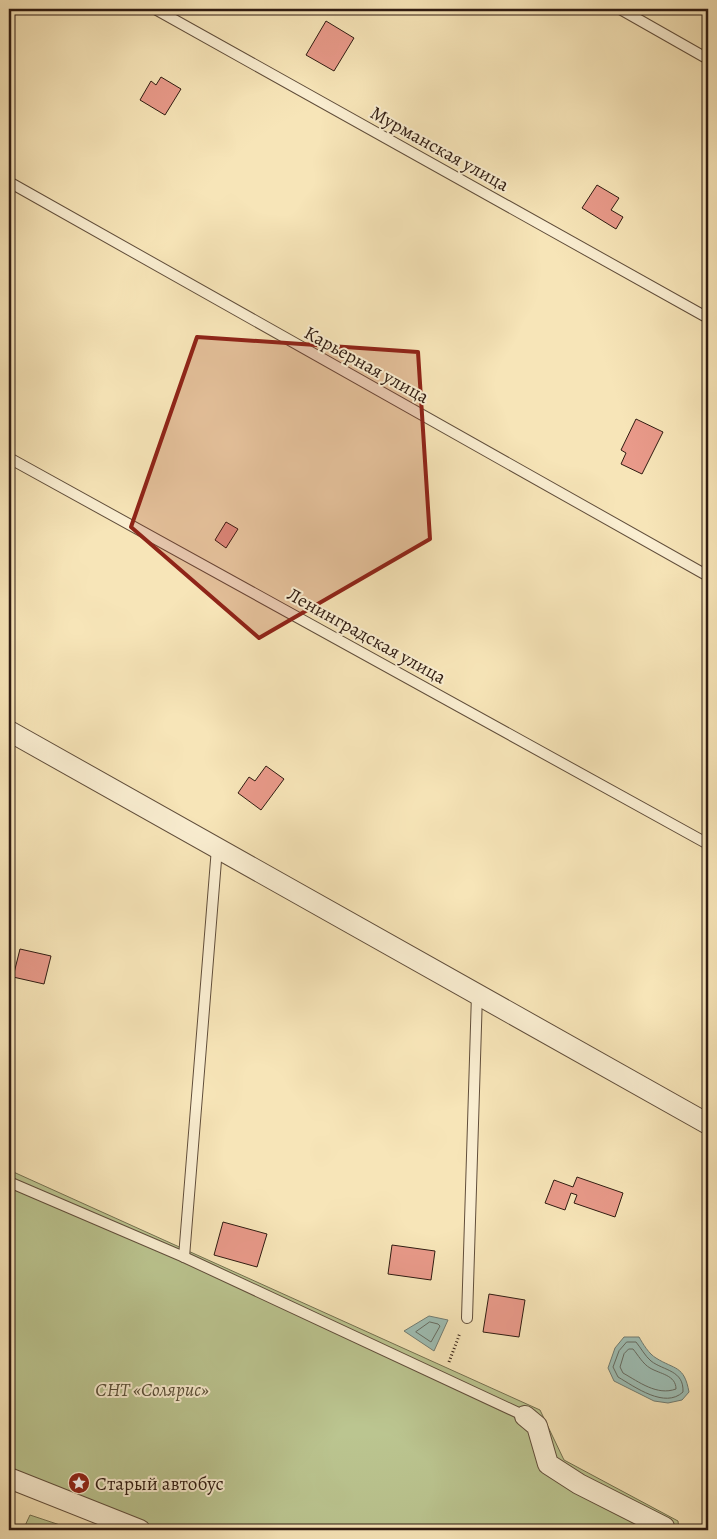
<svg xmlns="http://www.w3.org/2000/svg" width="717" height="1539" viewBox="0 0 717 1539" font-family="Alegreya,serif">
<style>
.green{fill:#bbc590;stroke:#757050}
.water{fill:#9ebeb4;stroke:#727d73}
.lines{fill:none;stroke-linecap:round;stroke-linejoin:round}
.shore{stroke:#666c62;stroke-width:1}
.building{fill:#e99a8a;stroke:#2f1b11}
.service-casing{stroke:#614e3b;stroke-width:12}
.minor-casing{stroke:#614e3b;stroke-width:22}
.path{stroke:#2f1b11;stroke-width:3;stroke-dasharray:1 2.5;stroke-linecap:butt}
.service{stroke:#faeed1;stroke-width:10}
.minor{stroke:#faeed1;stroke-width:20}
.marked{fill:#8f2418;fill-opacity:0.2;stroke:#8f2418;stroke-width:4;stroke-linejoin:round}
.labels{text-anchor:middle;stroke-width:4;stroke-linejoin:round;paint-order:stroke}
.street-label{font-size:19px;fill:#2f1b11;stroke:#faeed1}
.park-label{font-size:19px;font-style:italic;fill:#594e37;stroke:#faeed1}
.poi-label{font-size:19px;fill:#2f1b11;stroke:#faeed1;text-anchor:start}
</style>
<rect width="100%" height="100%" fill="#f7e5b8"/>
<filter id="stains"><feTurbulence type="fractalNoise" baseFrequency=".004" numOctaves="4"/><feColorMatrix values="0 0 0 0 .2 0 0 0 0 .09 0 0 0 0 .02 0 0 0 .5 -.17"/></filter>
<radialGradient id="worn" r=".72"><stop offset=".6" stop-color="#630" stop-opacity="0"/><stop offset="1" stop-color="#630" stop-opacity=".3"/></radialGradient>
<!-- green -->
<g class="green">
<polygon points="9,1170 540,1410 564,1460 678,1521 679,1530 127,1530 9,1481"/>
<polygon points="30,1515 60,1525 58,1530 23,1530"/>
</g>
<!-- water -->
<g class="water">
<polygon points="429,1316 448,1320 434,1351 404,1331"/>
<path d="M624 1337H639C643 1344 649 1354 656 1358 675 1370 684 1365 689 1392L682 1400 668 1403 654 1401 614 1381 608 1368 615 1348Z"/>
</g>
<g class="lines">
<!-- shore -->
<g class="shore">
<polygon points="430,1322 438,1324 440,1326 431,1342 416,1332"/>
<path d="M627 1342H636C641 1348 645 1356 651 1361 664 1371 684 1370 683 1392 665 1409 635 1387 618 1377L613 1367 619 1351Z"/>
<path d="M629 1349H633C638 1355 643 1364 650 1368 660 1374 676 1375 676 1389 657 1396 639 1382 623 1373L620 1367 624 1354Z"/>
</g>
</g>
<!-- building -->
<g class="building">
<polygon points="326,21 354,38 334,71 306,55"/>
<polygon points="161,77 181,89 165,115 140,100 151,81 156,85"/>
<polygon points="597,185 619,198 611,210 623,217 616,229 582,208"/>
<polygon points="636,419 663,432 642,474 621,464 626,453 621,450"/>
<polygon points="226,522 238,529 226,548 215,540"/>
<polygon points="266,766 284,779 261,810 238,793 249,777 255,781"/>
<polygon points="20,949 51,956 44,984 13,977"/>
<polygon points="577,1177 623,1193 615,1217 574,1203 577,1195 571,1193 565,1210 545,1203 554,1180 573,1187"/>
<polygon points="223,1222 267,1234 257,1267 214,1255"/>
<polygon points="392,1245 435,1251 431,1280 388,1274"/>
<polygon points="489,1294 525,1300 519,1337 483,1332"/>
</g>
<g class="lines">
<!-- service casing -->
<g class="service-casing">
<g id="service">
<polyline points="155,9 708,318"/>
<polyline points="620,9 708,59"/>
<polyline points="9,182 708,576"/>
<polyline points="9,458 708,844"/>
<polyline points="9,1182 184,1257 525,1416"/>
<polyline points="184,1257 217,848"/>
<polyline points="467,1318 477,994"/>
</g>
</g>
<!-- minor casing -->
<g class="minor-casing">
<g id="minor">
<polyline points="9,731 708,1124"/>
<polyline points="525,1416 537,1426 548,1464 579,1484 664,1527 664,1530"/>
<polyline points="9,1478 140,1530"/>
</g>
</g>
<!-- path -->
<polyline class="path" points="449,1362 460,1333"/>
<!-- service -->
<use href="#service" class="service"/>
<!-- minor -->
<use href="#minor" class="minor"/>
</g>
<!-- marked area -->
<path class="marked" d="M197 337 418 352 430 539 259 638 131 527Z"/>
<!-- icons -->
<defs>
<g id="sight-disc" transform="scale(1.125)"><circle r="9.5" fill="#8f2418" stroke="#faeed1"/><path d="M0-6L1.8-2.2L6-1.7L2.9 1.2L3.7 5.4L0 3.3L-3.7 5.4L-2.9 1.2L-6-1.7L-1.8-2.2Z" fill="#fff"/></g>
</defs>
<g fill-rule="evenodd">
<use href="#sight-disc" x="79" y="1483"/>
</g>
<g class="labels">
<!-- street labels -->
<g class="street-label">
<text transform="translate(440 148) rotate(29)" y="7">Мурманская улица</text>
<text transform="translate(367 364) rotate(29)" y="7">Карьерная улица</text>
<text transform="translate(367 635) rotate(29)" y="7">Ленинградская улица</text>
</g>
<!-- park labels -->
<g class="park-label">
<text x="152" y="1396">СНТ «Солярис»</text>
</g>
<!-- poi labels -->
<g class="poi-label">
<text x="95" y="1490">Старый автобус</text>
</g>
</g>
<!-- margin -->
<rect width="717" height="1539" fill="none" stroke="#f7e5b8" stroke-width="30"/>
<rect x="10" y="10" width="697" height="1519" fill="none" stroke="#2f1b11" stroke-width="2.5"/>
<rect x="15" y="15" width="687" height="1509" fill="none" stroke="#2f1b11"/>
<rect width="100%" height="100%" filter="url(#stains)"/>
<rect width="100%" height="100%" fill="url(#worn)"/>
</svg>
